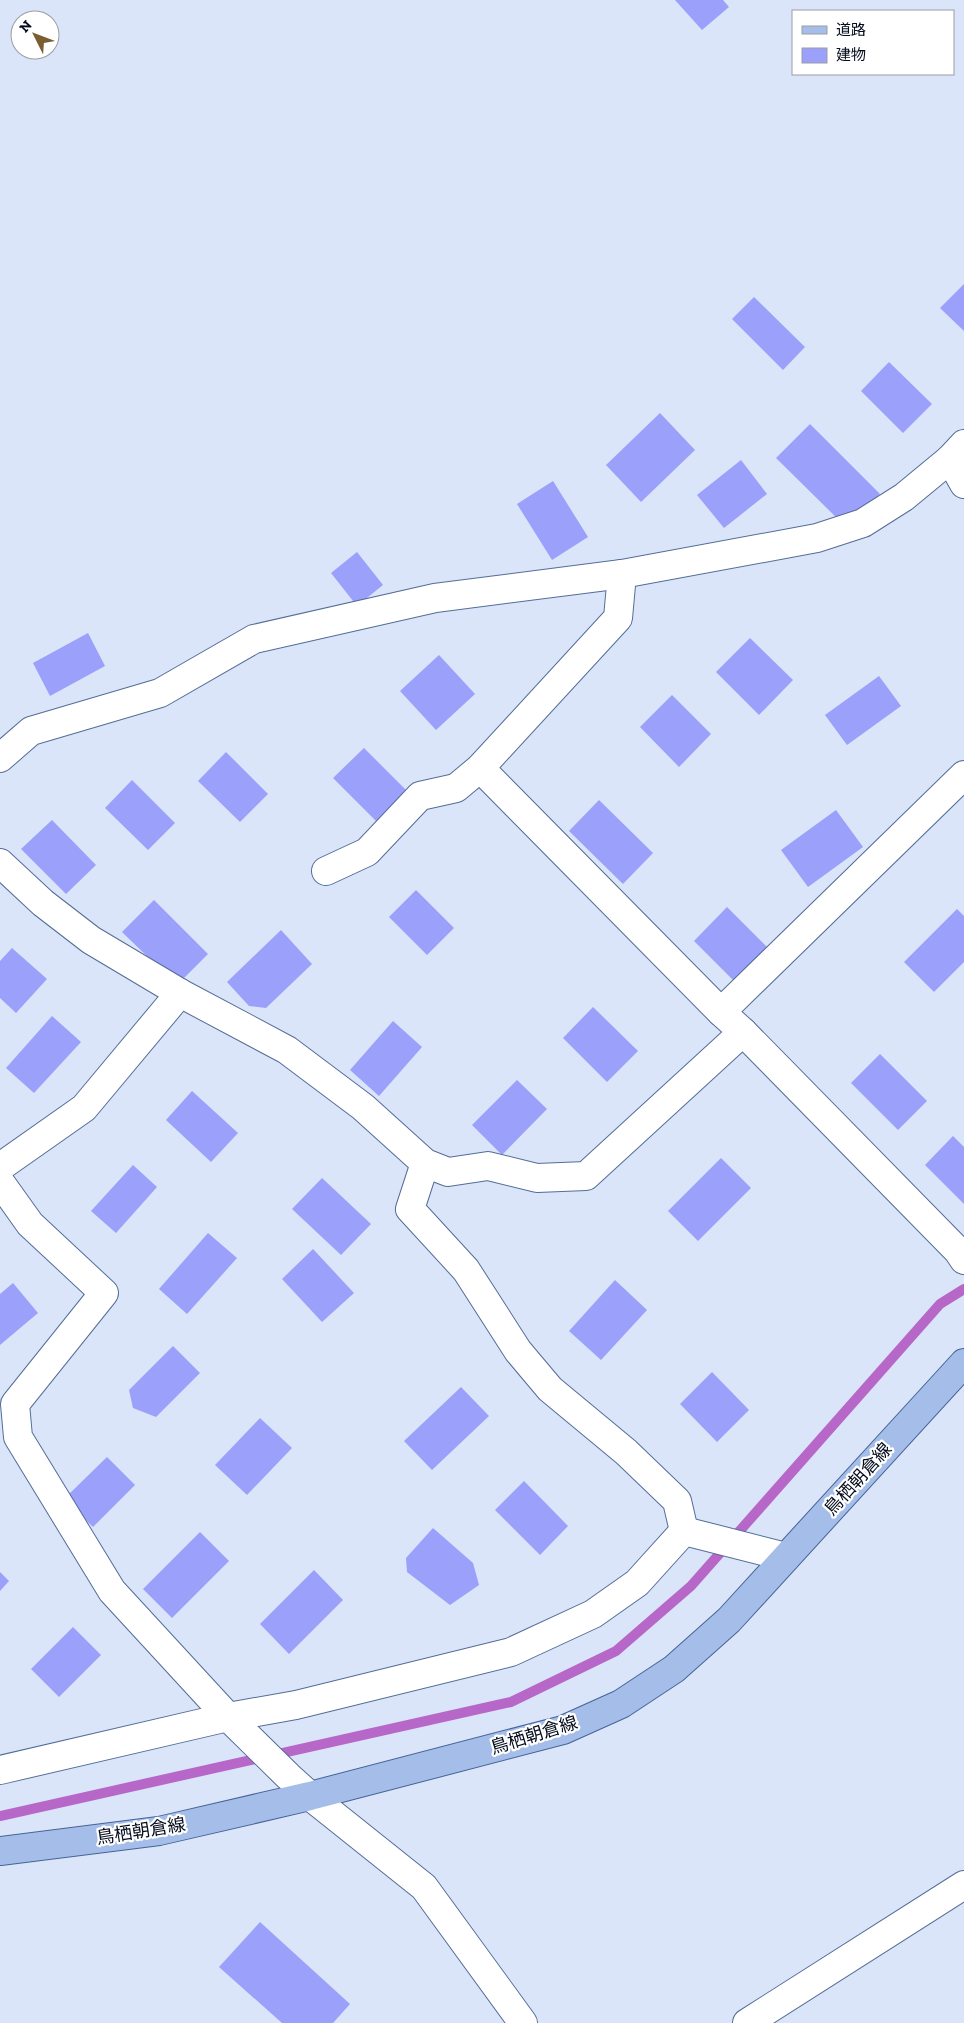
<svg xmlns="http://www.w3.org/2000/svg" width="964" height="2023" viewBox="0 0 964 2023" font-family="'Zilla Slab','Noto Sans JP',serif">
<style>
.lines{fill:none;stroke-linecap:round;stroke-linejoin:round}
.stream{stroke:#b767c8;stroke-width:10}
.building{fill:#9ba0fa}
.street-casing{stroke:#546d97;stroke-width:30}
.primary-casing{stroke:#466397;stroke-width:30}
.street{stroke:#fff;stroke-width:28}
.primary{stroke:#a5bee9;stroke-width:28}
.labels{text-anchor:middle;stroke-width:4.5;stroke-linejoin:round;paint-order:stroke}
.street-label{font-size:18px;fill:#040b1b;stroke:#fff}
</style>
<rect width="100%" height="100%" fill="#dae5f9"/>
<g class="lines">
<!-- stream -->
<polyline class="stream" points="0,1816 511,1702 616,1651 691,1586 940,1304 964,1289"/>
</g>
<!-- building -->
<g class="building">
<polygon points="675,0 723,0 729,7 702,30"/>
<polygon points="964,284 964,331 940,308"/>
<polygon points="754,297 805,347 783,370 732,319"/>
<polygon points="889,362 932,404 903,433 861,391"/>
<polygon points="660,413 695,450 641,502 606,465"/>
<polygon points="810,424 880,494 846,527 776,458"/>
<polygon points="741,460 767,494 724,528 697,495"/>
<polygon points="553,481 588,537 552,560 517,504"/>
<polygon points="357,552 383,585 357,606 331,573"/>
<polygon points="88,633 105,666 50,696 33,663"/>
<polygon points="750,638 793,680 759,715 716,672"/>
<polygon points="439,655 475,694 436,730 400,691"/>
<polygon points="879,676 901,706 847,745 825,715"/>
<polygon points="672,695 711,734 679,767 640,727"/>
<polygon points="364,748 409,793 379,824 333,778"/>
<polygon points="226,752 268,794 240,822 198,781"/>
<polygon points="132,780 175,823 148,850 105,808"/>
<polygon points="599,800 653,853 623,884 569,831"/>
<polygon points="836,810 863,847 808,887 781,850"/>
<polygon points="52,820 96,865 66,894 21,849"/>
<polygon points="416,890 454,928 427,955 389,917"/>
<polygon points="154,900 208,954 177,985 122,932"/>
<polygon points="727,907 769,949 735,982 694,941"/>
<polygon points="957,909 964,916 964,962 934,992 904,962"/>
<polygon points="281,930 312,964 266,1008 249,1006 227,982"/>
<polygon points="12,948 47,979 16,1013 0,998 0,961"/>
<polygon points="593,1007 638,1051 607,1082 563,1038"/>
<polygon points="52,1016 81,1042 34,1093 6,1068"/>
<polygon points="393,1021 422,1047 379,1096 350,1070"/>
<polygon points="880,1054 927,1101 898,1130 851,1083"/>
<polygon points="517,1080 547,1109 502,1155 472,1125"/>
<polygon points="192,1091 238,1133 211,1162 166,1120"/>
<polygon points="953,1136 964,1147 964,1204 925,1165"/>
<polygon points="721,1158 751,1188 698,1241 668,1211"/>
<polygon points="133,1165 157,1187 116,1233 91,1211"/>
<polygon points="322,1178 371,1224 341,1255 292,1209"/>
<polygon points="208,1233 237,1258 187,1314 159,1289"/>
<polygon points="313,1249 354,1293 322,1322 282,1279"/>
<polygon points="615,1280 647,1310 601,1360 569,1331"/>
<polygon points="13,1283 38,1313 0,1345 0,1294"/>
<polygon points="173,1346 200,1373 156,1417 133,1408 129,1390"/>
<polygon points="712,1372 749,1410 717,1442 680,1404"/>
<polygon points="461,1387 489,1416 432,1470 404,1441"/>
<polygon points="260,1418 292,1448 247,1495 215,1465"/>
<polygon points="107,1457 135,1485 93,1527 64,1499"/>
<polygon points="524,1481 568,1526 540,1555 495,1510"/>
<polygon points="433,1528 473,1563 479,1585 450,1605 407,1572 406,1558"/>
<polygon points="200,1532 229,1561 172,1618 143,1589"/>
<polygon points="314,1570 343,1600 289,1654 260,1624"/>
<polygon points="0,1572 9,1581 0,1591"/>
<polygon points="73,1627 101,1655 59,1697 31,1669"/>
<polygon points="260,1922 350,2004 333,2023 282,2023 219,1967"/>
</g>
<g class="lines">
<!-- street casing -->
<g class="street-casing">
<g id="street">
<polyline points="950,459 964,484"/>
<polyline points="622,574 618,618 480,768 721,1012 743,1032 958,1251 964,1260"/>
<polyline points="0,758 31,731 160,693 254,639 435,598 622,574 817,538 863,523 904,497 950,459 964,444"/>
<polyline points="0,863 43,903 91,940 180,993 287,1050 363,1107 425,1163 448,1172 488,1166 537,1178 586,1176 743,1032"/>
<polyline points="326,871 367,852 420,796 456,788 480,768"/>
<polyline points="721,1012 964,775"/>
<polyline points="425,1163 410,1209 466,1270 518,1351 550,1389 626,1452 677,1501 684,1531"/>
<polyline points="0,1167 84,1108 180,993"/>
<polyline points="0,1182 30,1224 104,1293 15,1404 18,1437 112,1591 228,1717 288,1776 310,1796 424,1887 523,2023"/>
<polyline points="684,1531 786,1557"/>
<polyline points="0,1770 228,1717 296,1705 511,1652 593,1614 637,1583 684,1531"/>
<polyline points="747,2023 964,1885"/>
</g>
</g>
<!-- primary casing -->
<g class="primary-casing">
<polyline id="primary" points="0,1851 159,1831 310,1796 563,1730 621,1704 674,1669 729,1620 964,1363"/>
</g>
<!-- street -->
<use href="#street" class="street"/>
<!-- primary -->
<use href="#primary" class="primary"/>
</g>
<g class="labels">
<!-- street labels -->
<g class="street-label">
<text transform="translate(858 1479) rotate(-48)" y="6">鳥栖朝倉線</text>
<text transform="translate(534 1735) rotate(-17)" y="6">鳥栖朝倉線</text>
<text transform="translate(141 1831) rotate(-9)" y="6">鳥栖朝倉線</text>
</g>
</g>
<!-- legend -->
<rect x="792" y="10" width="162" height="65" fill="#ffffff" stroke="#9b9da4"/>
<rect x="802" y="26" width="25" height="8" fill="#a5bee9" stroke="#9b9da4"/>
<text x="836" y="35" font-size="15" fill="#040b1b">道路</text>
<rect x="802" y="48" width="25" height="15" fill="#9ba0fa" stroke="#9b9da4"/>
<text x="836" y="60" font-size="15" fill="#040b1b">建物</text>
<!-- north arrow -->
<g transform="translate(35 35) rotate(312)"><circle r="24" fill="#ffffff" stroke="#9b9da4"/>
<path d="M0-4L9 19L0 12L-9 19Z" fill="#795f30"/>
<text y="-8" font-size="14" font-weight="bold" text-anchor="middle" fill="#040b1b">N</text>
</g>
</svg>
